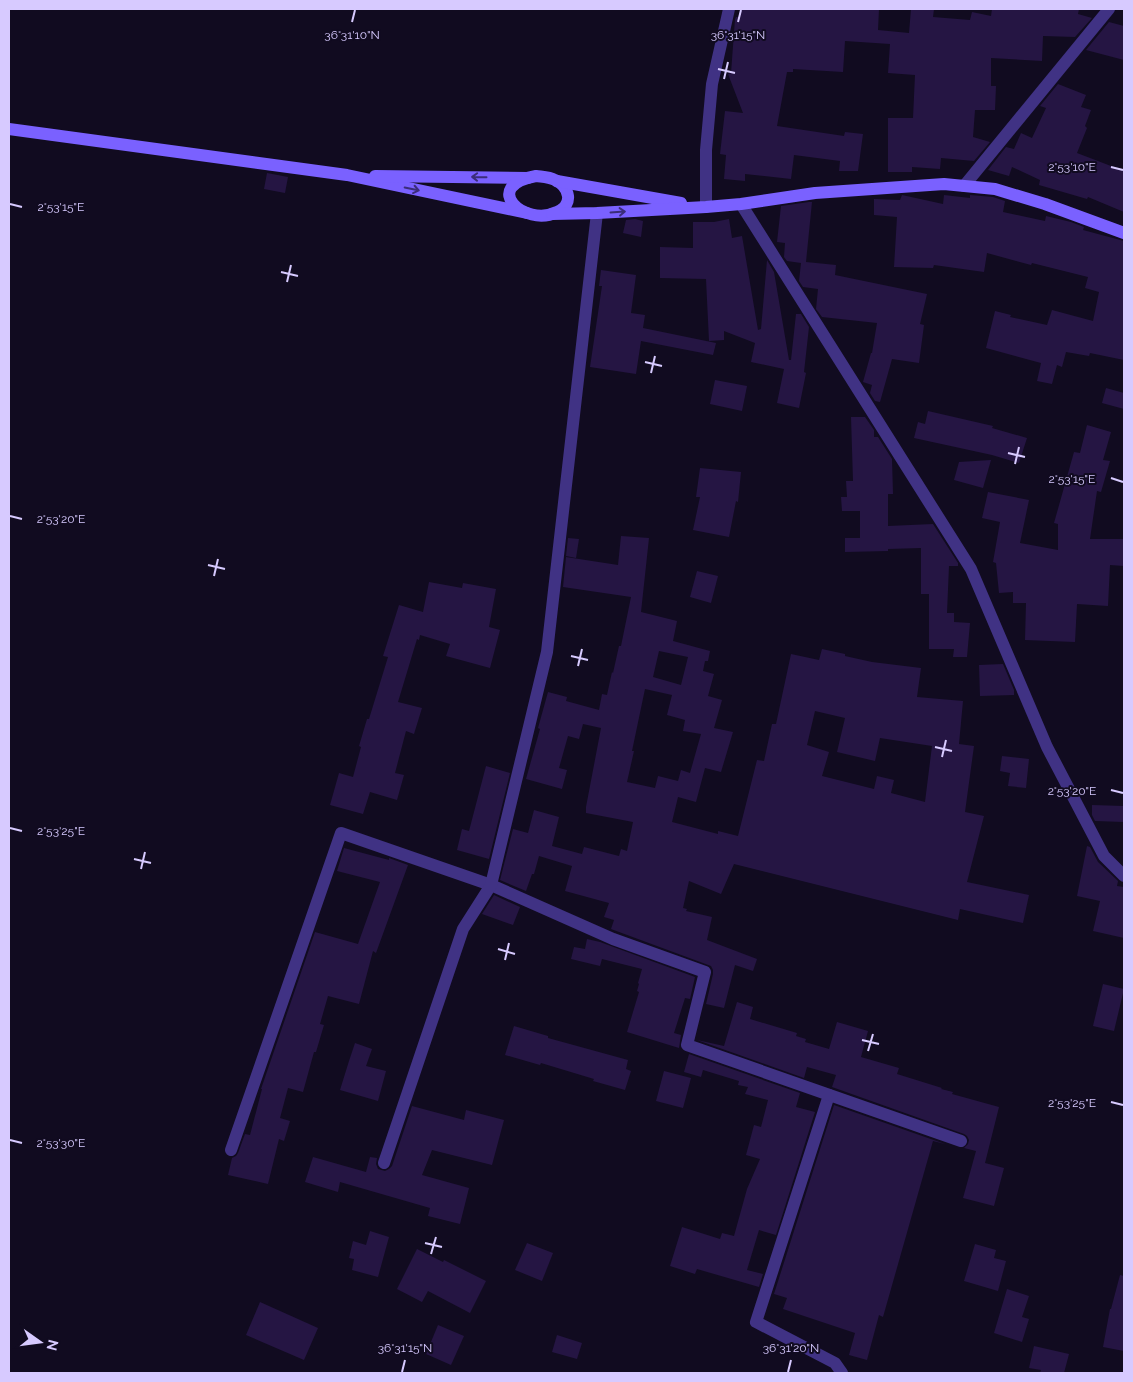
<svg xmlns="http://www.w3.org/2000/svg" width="1133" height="1382" viewBox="0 0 1133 1382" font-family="Raleway,sans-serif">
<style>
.building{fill:#251543;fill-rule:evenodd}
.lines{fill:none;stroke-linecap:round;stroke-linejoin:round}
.minor{stroke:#403284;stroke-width:12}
.tertiary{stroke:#403284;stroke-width:12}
.secondary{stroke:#7a61ff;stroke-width:12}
.oneway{stroke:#3b2d79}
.ticks{fill:none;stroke:#d7caff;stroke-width:2}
.ticks-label{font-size:12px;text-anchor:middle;fill:#d7caff;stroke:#110b20;stroke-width:4;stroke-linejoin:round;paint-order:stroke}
</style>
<rect width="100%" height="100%" fill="#110b20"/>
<!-- building -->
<g class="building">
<polygon points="740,9 879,9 878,30 909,33 911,9 934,9 933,17 970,20 972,12 991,16 992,9 1079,9 1078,14 1092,18 1075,37 1043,36 1042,61 991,58 991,86 996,86 995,110 975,110 973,137 990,142 974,161 941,158 940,169 912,167 912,172 888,172 888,118 913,118 915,75 888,73 890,44 845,41 843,72 793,69 793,72 787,72 777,126 844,136 845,132 863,134 858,171 839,171 840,161 794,155 791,179 745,174 745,181 724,179 726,155 720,154 725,111 743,113 728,74 731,73 735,19 736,17 739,17"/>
<polygon points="1109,22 1124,26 1124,60 1086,50"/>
<polygon points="1058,84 1086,95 1081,107 1091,110 1085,126 1087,128 1077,153 1124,171 1124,212 1088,197 1087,199 1039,185 1040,180 1012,167 1009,176 988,170 1006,147 1014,149 1021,133 1032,138 1046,108 1040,106"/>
<polygon points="267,173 288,177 285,193 264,189"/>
<polygon points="902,195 943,204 944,195 970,198 970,195 993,197 1005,201 1003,212 1045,221 1046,216 1071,222 1084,227 1083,230 1124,241 1124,360 1090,353 1089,356 1066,352 1062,367 1057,365 1052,384 1037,381 1041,363 986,348 995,311 1011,315 1010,317 1047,325 1052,310 1093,321 1099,292 1085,288 1088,277 1032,263 1031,265 987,253 984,272 934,265 933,268 894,267 897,217 874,215 874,199 900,200"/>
<polygon points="809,202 812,202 806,262 836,265 835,275 927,294 920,324 924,325 919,363 892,359 880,402 875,401 870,393 872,385 863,382 871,353 872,353 877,323 822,317 816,309 818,289 803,287 799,281 801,263 787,261 784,257 785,243 777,242 781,206"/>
<polygon points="635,219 643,221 641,237 623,233 626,220"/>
<polygon points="729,219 732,238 742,236 758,330 761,329 767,260 774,272 789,360 791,360 796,314 801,314 809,327 804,372 806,373 799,408 777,403 784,369 751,362 755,343 724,331 724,340 709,341 706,279 660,278 660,247 693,248 693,222 714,222"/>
<polygon points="601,270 636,275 631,313 645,315 643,328 716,343 713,355 641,341 636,374 590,367 602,286 599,286"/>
<polygon points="715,380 747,386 742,411 710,404"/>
<polygon points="1106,388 1124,393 1124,409 1102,403"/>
<polygon points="928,411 993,426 992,428 1027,438 1019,463 992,455 914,438 918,422 925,424"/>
<polygon points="851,417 865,417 874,430 874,437 878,437 892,459 893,494 888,494 888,526 933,524 958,563 958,566 949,566 947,613 954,613 954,622 970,623 967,657 953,657 954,649 929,649 929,594 921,594 921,548 888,549 888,551 845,552 845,538 860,538 860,511 842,511 841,497 847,497 846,481 853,481"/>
<polygon points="1087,425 1111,432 1103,460 1110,461 1101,492 1097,491 1090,539 1124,539 1124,566 1110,565 1108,606 1077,604 1075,642 1025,640 1026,603 1013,603 1013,592 999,593 996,563 993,562 1000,522 982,518 988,492 1029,500 1020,543 1058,550 1058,524 1054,523 1074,452 1080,453"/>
<polygon points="991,460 983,488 954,480 959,462"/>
<polygon points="700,468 741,472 738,502 736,501 729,537 693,530 700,497 696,497"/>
<path d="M621 536 649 538 641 612 677 621 673 641 710 651 708 661H705L703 671 714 674 708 696 722 700 714 728 733 732 721 772 705 768 696 802 678 797 672 822 718 834V831L738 836 757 760 764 761 772 724H776L791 654 819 660 822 649 845 654V656L872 662 921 668 917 697 963 701 959 744 974 746 965 812 984 816 967 882 1029 895 1023 923 960 909 958 920 734 864 721 894 689 881 683 908 687 909 686 911 712 917 707 940 757 959 753 971 735 965 724 1008 706 1004 713 974V970L711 966 611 929 614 920 604 917 609 903 565 891 572 866 539 856 534 874H532L526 891 500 880 513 829 528 833 534 810 559 817 552 846 582 854 584 847 619 856 621 849 627 851 633 822 586 813V807L601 728 583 724 579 739 568 736 559 768 567 770 562 789 526 779 540 729 538 728 548 692 567 697 566 701 599 710 602 694 607 695 612 672 613 673 619 646H621L631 597 563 587 566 557 618 565ZM659 651 688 657 681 685 653 677ZM645 689 672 695 667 715 685 720 683 731 701 734 690 773 681 770 678 781 658 776 655 788 627 782 634 751H632ZM815 711 845 718 837 752 875 761 880 738 932 746 925 802 891 793 894 780 877 776 874 789 822 776 829 752 807 745Z"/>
<polygon points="568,538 579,539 576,558 566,556"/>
<polygon points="697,571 718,576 711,603 690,597"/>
<polygon points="429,582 462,588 463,583 496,589 489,627 500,630 490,668 446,656 450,644 420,635 419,640 417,639 398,702 422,708 414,734 406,731 395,773 404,775 397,800 370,792 363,814 330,805 339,773 353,777 361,747 359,746 367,719 369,719 388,657 383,656 399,605 423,612"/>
<polygon points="1003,664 1014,690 1014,695 980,696 979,665"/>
<polygon points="1002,756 1029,759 1026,788 1008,786 1010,773 1000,771"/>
<polygon points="486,766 510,773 489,859 457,850 462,829 469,831"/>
<polygon points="1092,805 1124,806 1124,822 1095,821 1092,815"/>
<polygon points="1087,846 1090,847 1098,862 1118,881 1117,886 1124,887 1124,938 1093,931 1100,901 1077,896"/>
<polygon points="344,848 389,860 389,858 408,865 376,953 373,951 359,1004 328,996 320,1024 324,1025 316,1052 314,1052 303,1092 288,1088 280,1118 290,1121 284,1141 279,1139 268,1184 228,1175 232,1158 236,1156 238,1153 245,1134 250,1135 262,1089 261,1089 315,932 358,944 380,882 337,871"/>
<polygon points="494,895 520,907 513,925 482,914"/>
<polygon points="587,939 600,942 695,977 690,999 685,998 674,1033 681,1035 679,1048 627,1032 639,992 637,991 639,984 638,983 642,969 602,959 600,966 571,959 574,947 585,949"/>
<polygon points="1103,984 1124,989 1114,1031 1093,1026"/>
<polygon points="737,1002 753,1007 750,1019 797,1033 796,1036 806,1039 805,1042 829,1049 837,1022 868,1031 861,1057 899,1068 897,1074 942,1088 941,1089 953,1092 952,1094 999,1107 985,1163 1004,1168 994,1206 963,1198 976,1151 964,1148 968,1144 969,1140 967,1136 964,1134 832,1087 836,1075 807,1067 804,1078 697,1040 724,1046"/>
<polygon points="514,1026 548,1036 548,1038 628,1060 626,1069 631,1071 625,1090 593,1081 594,1079 541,1063 540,1065 505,1055"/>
<polygon points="355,1043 372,1049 366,1066 386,1071 378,1101 340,1090 349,1061"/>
<polygon points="689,1054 800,1093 796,1107 815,1112 776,1235 759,1230 747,1270 763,1274 759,1287 697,1269 695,1274 670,1266 682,1227 720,1239 722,1233 734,1236 747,1189 760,1159 746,1155 754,1125 761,1127 768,1100 745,1094 748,1087 738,1085 739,1081 703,1070 701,1077 684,1072"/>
<polygon points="664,1071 691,1078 683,1108 656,1101"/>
<polygon points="834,1105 945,1144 933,1141 883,1317 879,1315 867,1360 849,1355 855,1333 783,1309 787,1298 774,1294"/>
<polygon points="412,1106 464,1120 466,1110 504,1120 492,1165 432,1150 422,1175 469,1188 460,1224 428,1216 430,1208 340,1182 338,1192 305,1182 313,1157 366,1172 370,1157 377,1158 376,1164 378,1169 385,1171 389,1169 392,1166"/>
<polygon points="370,1231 389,1237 378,1277 352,1270 354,1259 349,1258 353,1241 366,1245"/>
<polygon points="527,1243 553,1253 542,1281 515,1270"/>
<polygon points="975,1244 996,1250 994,1258 1006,1261 998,1291 964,1281"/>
<polygon points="417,1249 443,1262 444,1260 486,1281 470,1313 428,1291 422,1302 397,1289"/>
<polygon points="1120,1275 1124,1276 1124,1351 1103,1347 1110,1309 1111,1309"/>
<polygon points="1007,1289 1029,1296 1022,1317 1029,1319 1022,1342 994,1333"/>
<polygon points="260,1302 318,1328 304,1360 246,1335"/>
<polygon points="438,1325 464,1336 451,1365 426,1354"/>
<polygon points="557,1335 582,1343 577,1359 552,1352"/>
<polygon points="1034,1346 1069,1354 1064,1373 1040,1373 1041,1370 1029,1368"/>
</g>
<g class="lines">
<!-- minor -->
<g class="minor">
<polyline points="964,186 1109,9"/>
<polyline points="741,204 971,569 1047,747 1104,856 1124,876"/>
<polyline points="829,1095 756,1322 835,1363 842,1373"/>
<polyline points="231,1150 341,833 491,885 613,939 705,972 687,1045 961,1141"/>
<polyline points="384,1163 463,929 491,885 547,652 597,213"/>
</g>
<!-- tertiary -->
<polyline class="tertiary" points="706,207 706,150 712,84 729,9"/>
<!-- secondary -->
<g class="secondary">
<polyline points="9,129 347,175 527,213"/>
<polyline points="375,176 528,178"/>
<path d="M536 176C543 177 549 177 555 180 570 187 574 205 557 212 524 228 480 186 536 176Z"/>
<polyline points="557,181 681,203"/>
<polyline points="552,214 597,213 706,207 741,204 815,193 944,184 995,189 1045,204 1124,233"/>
</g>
</g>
<!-- one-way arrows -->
<defs><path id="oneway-shaft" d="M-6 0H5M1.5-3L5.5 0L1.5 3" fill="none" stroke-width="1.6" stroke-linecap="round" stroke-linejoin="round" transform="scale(1.25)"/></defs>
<g class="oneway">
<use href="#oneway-shaft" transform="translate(479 177) rotate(-179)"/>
<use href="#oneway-shaft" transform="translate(412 189) rotate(12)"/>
<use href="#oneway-shaft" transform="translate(618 212) rotate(-4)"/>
</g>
<!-- ticks -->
<path class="ticks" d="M352 22 355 10M738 22 741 10M718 69 735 73M724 79 728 62M1111 167 1123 170M10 204 22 207M281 272 298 276M287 282 291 265M645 362 662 366M651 373 655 356M1008 453 1025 457M1015 464 1019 447M1111 478 1123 482M10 516 22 519M208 565 225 569M214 576 218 559M571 656 588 660M578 666 582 649M935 747 952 751M942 757 946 740M1111 790 1123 793M10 828 22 831M134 859 151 863M141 869 145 852M498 949 515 954M505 960 509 943M862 1040 879 1044M868 1051 873 1034M1111 1102 1123 1105M10 1140 22 1143M425 1243 442 1247M431 1254 436 1237M402 1372 405 1360M788 1372 791 1360"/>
<g class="ticks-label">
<text x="352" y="39">36°31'10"N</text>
<text x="738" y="39">36°31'15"N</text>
<text x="1072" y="171">2°53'10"E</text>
<text x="61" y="211">2°53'15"E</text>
<text x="1072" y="483">2°53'15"E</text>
<text x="61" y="523">2°53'20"E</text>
<text x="1072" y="795">2°53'20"E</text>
<text x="61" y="835">2°53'25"E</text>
<text x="1072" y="1107">2°53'25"E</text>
<text x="61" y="1147">2°53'30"E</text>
<text x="405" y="1352">36°31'15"N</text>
<text x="791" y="1352">36°31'20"N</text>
</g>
<!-- border -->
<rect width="1133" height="1382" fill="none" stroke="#d7caff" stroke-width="20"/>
<!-- north arrow -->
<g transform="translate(40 1342) rotate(104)" stroke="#110b20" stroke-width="4" paint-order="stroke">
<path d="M0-4L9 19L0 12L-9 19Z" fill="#d7caff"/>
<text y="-8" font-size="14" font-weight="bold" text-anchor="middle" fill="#d7caff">N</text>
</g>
</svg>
